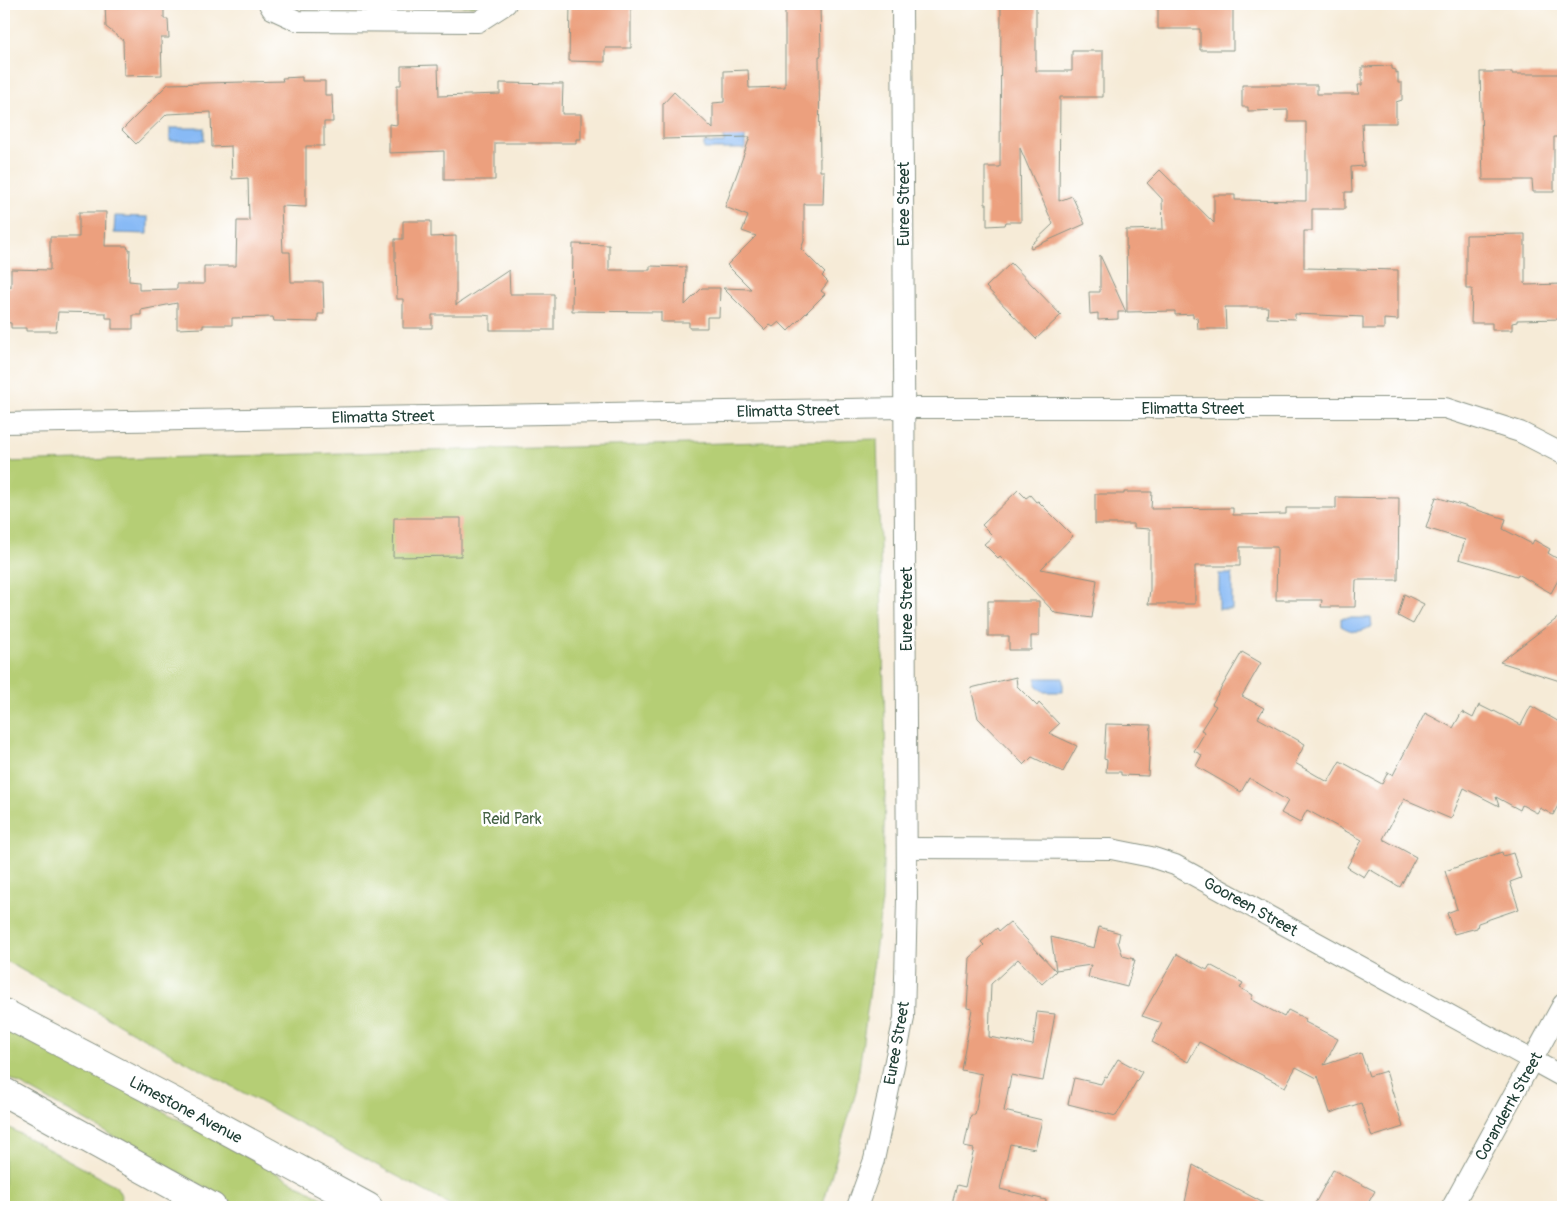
<svg xmlns="http://www.w3.org/2000/svg" width="1567" height="1211" viewBox="0 0 1567 1211" font-family="Pangolin,sans-serif">
<style>
.green{fill:#b5ce74;stroke:#6a8654}
.water{fill:#88baf5;stroke:#547c94}
.building{fill:#eca07e}
.lines{fill:none;stroke-linecap:round;stroke-linejoin:round}
.street-casing{stroke:#8a9486;stroke-width:22}
.secondary-casing{stroke:#8a9486;stroke-width:30}
.street{stroke:#fff;stroke-width:20}
.secondary{stroke:#fff;stroke-width:28}
.labels{text-anchor:middle;stroke-width:5;stroke-linejoin:round;paint-order:stroke}
.street-label{font-size:16px;fill:#1f3d34;stroke:#fff}
.park-label{font-size:16px;fill:#446144;stroke:#fff}
</style>
<rect width="100%" height="100%" fill="#fff"/>
<filter id="ink" filterUnits="userSpaceOnUse"><feTurbulence type="fractalNoise" baseFrequency=".02" numOctaves="2"/><feDisplacementMap in="SourceGraphic" scale="10" xChannelSelector="R" yChannelSelector="G"/><feConvolveMatrix kernelMatrix="1 2 1 2 8 2 1 2 1" color-interpolation-filters="sRGB"/></filter>
<filter id="wash" filterUnits="userSpaceOnUse"><feTurbulence type="fractalNoise" baseFrequency=".0096" numOctaves="4" result="noise"/><feDisplacementMap in="SourceGraphic" scale="20" xChannelSelector="R" yChannelSelector="G"/><feGaussianBlur stdDeviation="1.12" result="paint"/><feColorMatrix in="noise" values="0 0 0 0 0 0 0 0 0 0 0 0 0 0 0 0 0 1.4 0 .05"/><feComposite in="paint" operator="in"/></filter>
<g filter="url(#wash)">
<rect width="100%" height="100%" fill="#f6ebd7"/>
<!-- green -->
<g class="green">
<polygon points="294,4 478,4 474,6 305,9"/>
<polygon points="877,439 886,761 882,901 856,1092 822,1207 454,1207 194,1066 4,960 4,462"/>
<polygon points="4,1029 93,1073 339,1207 240,1207 4,1075"/>
<polygon points="4,1125 116,1186 121,1195 122,1204 127,1207 4,1207"/>
</g>
<!-- water -->
<g class="water">
<rect x="170" y="128" width="34" height="13"/>
<polygon points="724,131 745,131 745,149 704,149 704,143 724,143"/>
<polygon points="115,216 148,217 148,234 114,233"/>
<rect x="1219" y="574" width="13" height="35"/>
<path d="M1341 618H1371L1372 626C1360 633 1353 633 1341 626Z"/>
<polygon points="1036,678 1063,678 1063,692 1044,692 1036,685"/>
</g>
<g id="blocks">
<!-- building -->
<g class="building">
<polygon points="105,4 164,5 164,19 168,19 169,38 161,38 162,75 124,76 123,40 106,27"/>
<polygon points="570,4 631,4 631,48 605,48 605,62 569,61"/>
<polygon points="797,4 820,4 821,56 819,56 820,171 824,171 823,204 804,204 804,241 801,249 825,273 822,276 828,282 821,291 825,294 788,331 779,322 773,327 770,325 765,330 723,288 751,289 727,265 756,236 742,231 748,216 725,207 750,137 663,139 663,104 674,92 713,129 713,103 724,102 724,71 748,70 749,88 785,87 785,6 797,5"/>
<polygon points="1001,4 1036,4 1036,71 1072,71 1072,51 1103,51 1103,97 1060,97 1059,201 1072,196 1085,224 1031,248 1030,246 1053,224 1020,148 1021,222 1006,222 1005,225 987,226 987,204 985,204 985,167 1000,167"/>
<polygon points="1195,4 1195,8 1233,8 1233,50 1200,50 1200,29 1158,29 1158,5"/>
<polygon points="438,65 439,96 500,94 500,83 563,84 562,114 581,114 581,139 576,139 576,143 495,143 495,180 444,180 444,151 389,153 389,124 397,125 397,85 401,85 401,66"/>
<polygon points="1392,66 1392,69 1396,70 1396,73 1398,72 1398,83 1402,83 1402,100 1396,102 1396,123 1362,123 1364,166 1351,167 1352,192 1345,192 1345,209 1312,209 1312,231 1304,231 1304,268 1398,270 1398,320 1384,319 1384,329 1363,329 1363,317 1295,314 1295,319 1267,318 1268,307 1225,307 1226,329 1198,329 1197,317 1193,318 1193,314 1175,315 1175,311 1127,312 1126,230 1163,229 1162,199 1147,183 1160,170 1214,223 1214,195 1235,195 1235,200 1306,201 1306,122 1288,122 1288,110 1248,111 1248,107 1242,107 1242,85 1317,85 1317,94 1359,94 1358,85 1362,85 1362,67"/>
<polygon points="1480,72 1512,72 1512,74 1563,74 1563,137 1554,137 1554,192 1533,192 1532,180 1483,180"/>
<polygon points="302,77 302,81 325,81 325,95 332,95 333,122 324,122 324,146 306,146 306,207 281,206 283,252 290,252 291,282 323,282 324,314 318,314 318,322 274,321 273,317 232,318 232,325 203,325 203,328 177,329 177,303 141,310 141,315 133,315 133,329 112,329 112,318 106,318 106,313 58,312 56,331 26,331 26,328 11,328 11,323 4,322 4,287 11,287 11,269 50,270 50,237 79,237 79,212 106,212 105,246 127,246 128,249 130,249 129,281 139,282 139,290 177,289 177,284 204,284 204,266 236,266 237,221 249,221 248,178 232,179 231,146 212,147 211,112 167,114 136,144 122,130 168,84 283,81 282,78"/>
<polygon points="403,221 431,221 431,237 456,236 456,305 509,270 510,294 554,294 554,330 490,330 490,316 483,315 432,315 432,328 403,328 403,299 397,299 396,262 395,262 395,239 403,239"/>
<polygon points="1525,234 1525,283 1526,285 1563,284 1563,319 1517,320 1517,322 1512,323 1512,330 1492,330 1492,323 1471,323 1472,289 1466,289 1466,235"/>
<polygon points="573,244 609,245 609,270 650,270 650,266 686,267 685,305 702,288 720,288 719,317 707,317 707,328 689,328 689,322 661,322 661,312 572,311"/>
<polygon points="1100,255 1126,312 1118,312 1118,319 1098,320 1098,313 1090,314 1089,292 1100,292"/>
<polygon points="1011,263 1061,315 1036,339 986,287"/>
<polygon points="1018,490 1026,498 1030,495 1036,502 1038,501 1073,536 1041,569 1097,580 1092,618 1055,613 1000,556 998,558 984,544 993,536 982,525"/>
<polygon points="1124,492 1152,492 1151,509 1233,508 1233,515 1286,514 1286,508 1336,508 1336,497 1399,498 1398,580 1356,580 1355,607 1321,607 1322,600 1276,600 1277,547 1240,547 1240,566 1195,566 1195,604 1148,604 1150,590 1150,529 1134,528 1134,524 1095,524 1095,494 1124,494"/>
<polygon points="1436,497 1506,519 1503,529 1532,544 1534,540 1550,549 1548,553 1563,562 1563,571 1551,593 1518,574 1517,576 1459,559 1465,540 1426,528"/>
<polygon points="394,518 461,518 461,556 393,557"/>
<polygon points="1404,594 1424,604 1413,624 1398,616"/>
<polygon points="988,601 1039,601 1039,636 1031,636 1031,650 1009,650 1009,636 988,636"/>
<polygon points="1563,614 1563,682 1500,662"/>
<polygon points="1242,652 1261,663 1242,696 1264,708 1258,718 1305,744 1295,763 1328,782 1340,761 1382,784 1388,772 1393,775 1425,713 1453,728 1462,712 1473,718 1479,705 1493,712 1494,711 1521,725 1531,706 1563,724 1563,796 1553,815 1540,808 1537,813 1522,805 1520,810 1496,797 1499,806 1464,788 1451,819 1404,799 1383,839 1416,857 1400,887 1369,869 1364,877 1347,867 1362,840 1307,810 1300,823 1281,813 1288,801 1249,778 1241,792 1196,766 1202,755 1194,751 1205,732 1201,730 1216,706 1212,704"/>
<polygon points="1016,677 1017,686 1037,706 1039,703 1059,724 1049,733 1077,746 1063,772 1032,757 1024,765 978,718 971,688"/>
<polygon points="1106,724 1151,725 1148,776 1121,775 1121,772 1106,772 1107,760 1104,759"/>
<polygon points="1502,852 1503,856 1513,853 1521,878 1510,882 1519,909 1478,923 1477,928 1454,934 1447,913 1457,909 1445,871"/>
<polygon points="1010,922 1056,971 1042,984 1018,959 991,984 989,1037 1033,1045 1037,1012 1055,1014 1043,1081 1011,1075 1004,1111 1042,1120 1035,1149 1010,1144 1000,1189 1046,1200 1045,1207 951,1207 957,1185 965,1187 974,1149 964,1147 971,1115 975,1115 982,1074 961,1070 972,1009 967,1008 970,958 984,945 981,942 997,928 999,931"/>
<polygon points="1099,927 1120,933 1118,942 1123,956 1134,959 1132,960 1135,960 1127,987 1088,977 1091,965 1056,970 1051,937 1094,948"/>
<polygon points="1177,954 1207,970 1210,965 1243,983 1240,988 1253,995 1251,999 1284,1017 1288,1010 1306,1019 1305,1022 1338,1039 1324,1065 1361,1053 1369,1076 1386,1071 1403,1127 1372,1137 1361,1103 1330,1113 1318,1076 1317,1078 1296,1067 1285,1087 1199,1042 1188,1062 1152,1042 1162,1023 1142,1016"/>
<polygon points="1118,1059 1142,1072 1116,1116 1068,1104 1074,1078 1101,1084 1105,1076 1107,1077"/>
<polygon points="1193,1165 1271,1207 1184,1207"/>
<polygon points="1333,1170 1375,1191 1366,1207 1313,1207"/>
</g>
</g>
</g>
<g filter="url(#ink)">
<use href="#blocks" fill-opacity="0" stroke="#8a9486" stroke-width="1"/>
<g class="lines">
<!-- street casing -->
<g class="street-casing">
<g id="street">
<polyline points="269,4 272,9 298,21 478,22 506,4"/>
<polyline points="4,423 904,408 1445,408 1520,432 1563,454"/>
<polyline points="907,848 1111,849 1151,857 1175,865 1563,1077"/>
<polyline points="857,1207 874,1160 904,1018 907,898 902,4"/>
<polyline points="1452,1207 1563,1004"/>
</g>
</g>
<!-- secondary casing -->
<g class="secondary-casing">
<g id="secondary">
<polyline points="4,1013 184,1107 368,1207"/>
<polyline points="4,1092 212,1207"/>
</g>
</g>
<!-- street -->
<use href="#street" class="street"/>
<!-- secondary -->
<use href="#secondary" class="secondary"/>
</g>
</g>
<g class="labels">
<!-- street labels -->
<g class="street-label">
<text transform="translate(903 204) rotate(-90)" y="6">Euree Street</text>
<text x="1193" y="414">Elimatta Street</text>
<text transform="translate(788 410) rotate(-1)" y="6">Elimatta Street</text>
<text transform="translate(383 416) rotate(-1)" y="6">Elimatta Street</text>
<text transform="translate(906 609) rotate(-90)" y="6">Euree Street</text>
<text transform="translate(1251 906) rotate(29)" y="6">Gooreen Street</text>
<text transform="translate(896 1043) rotate(-80)" y="6">Euree Street</text>
<text transform="translate(1508 1106) rotate(-61)" y="6">Coranderrk Street</text>
<text transform="translate(186 1109) rotate(28)" y="6">Limestone Avenue</text>
</g>
<!-- park labels -->
<g class="park-label">
<text x="512" y="824">Reid Park</text>
</g>
</g>
<!-- margin -->
<rect width="1567" height="1211" fill="none" stroke="#fff" stroke-width="20"/>
</svg>
